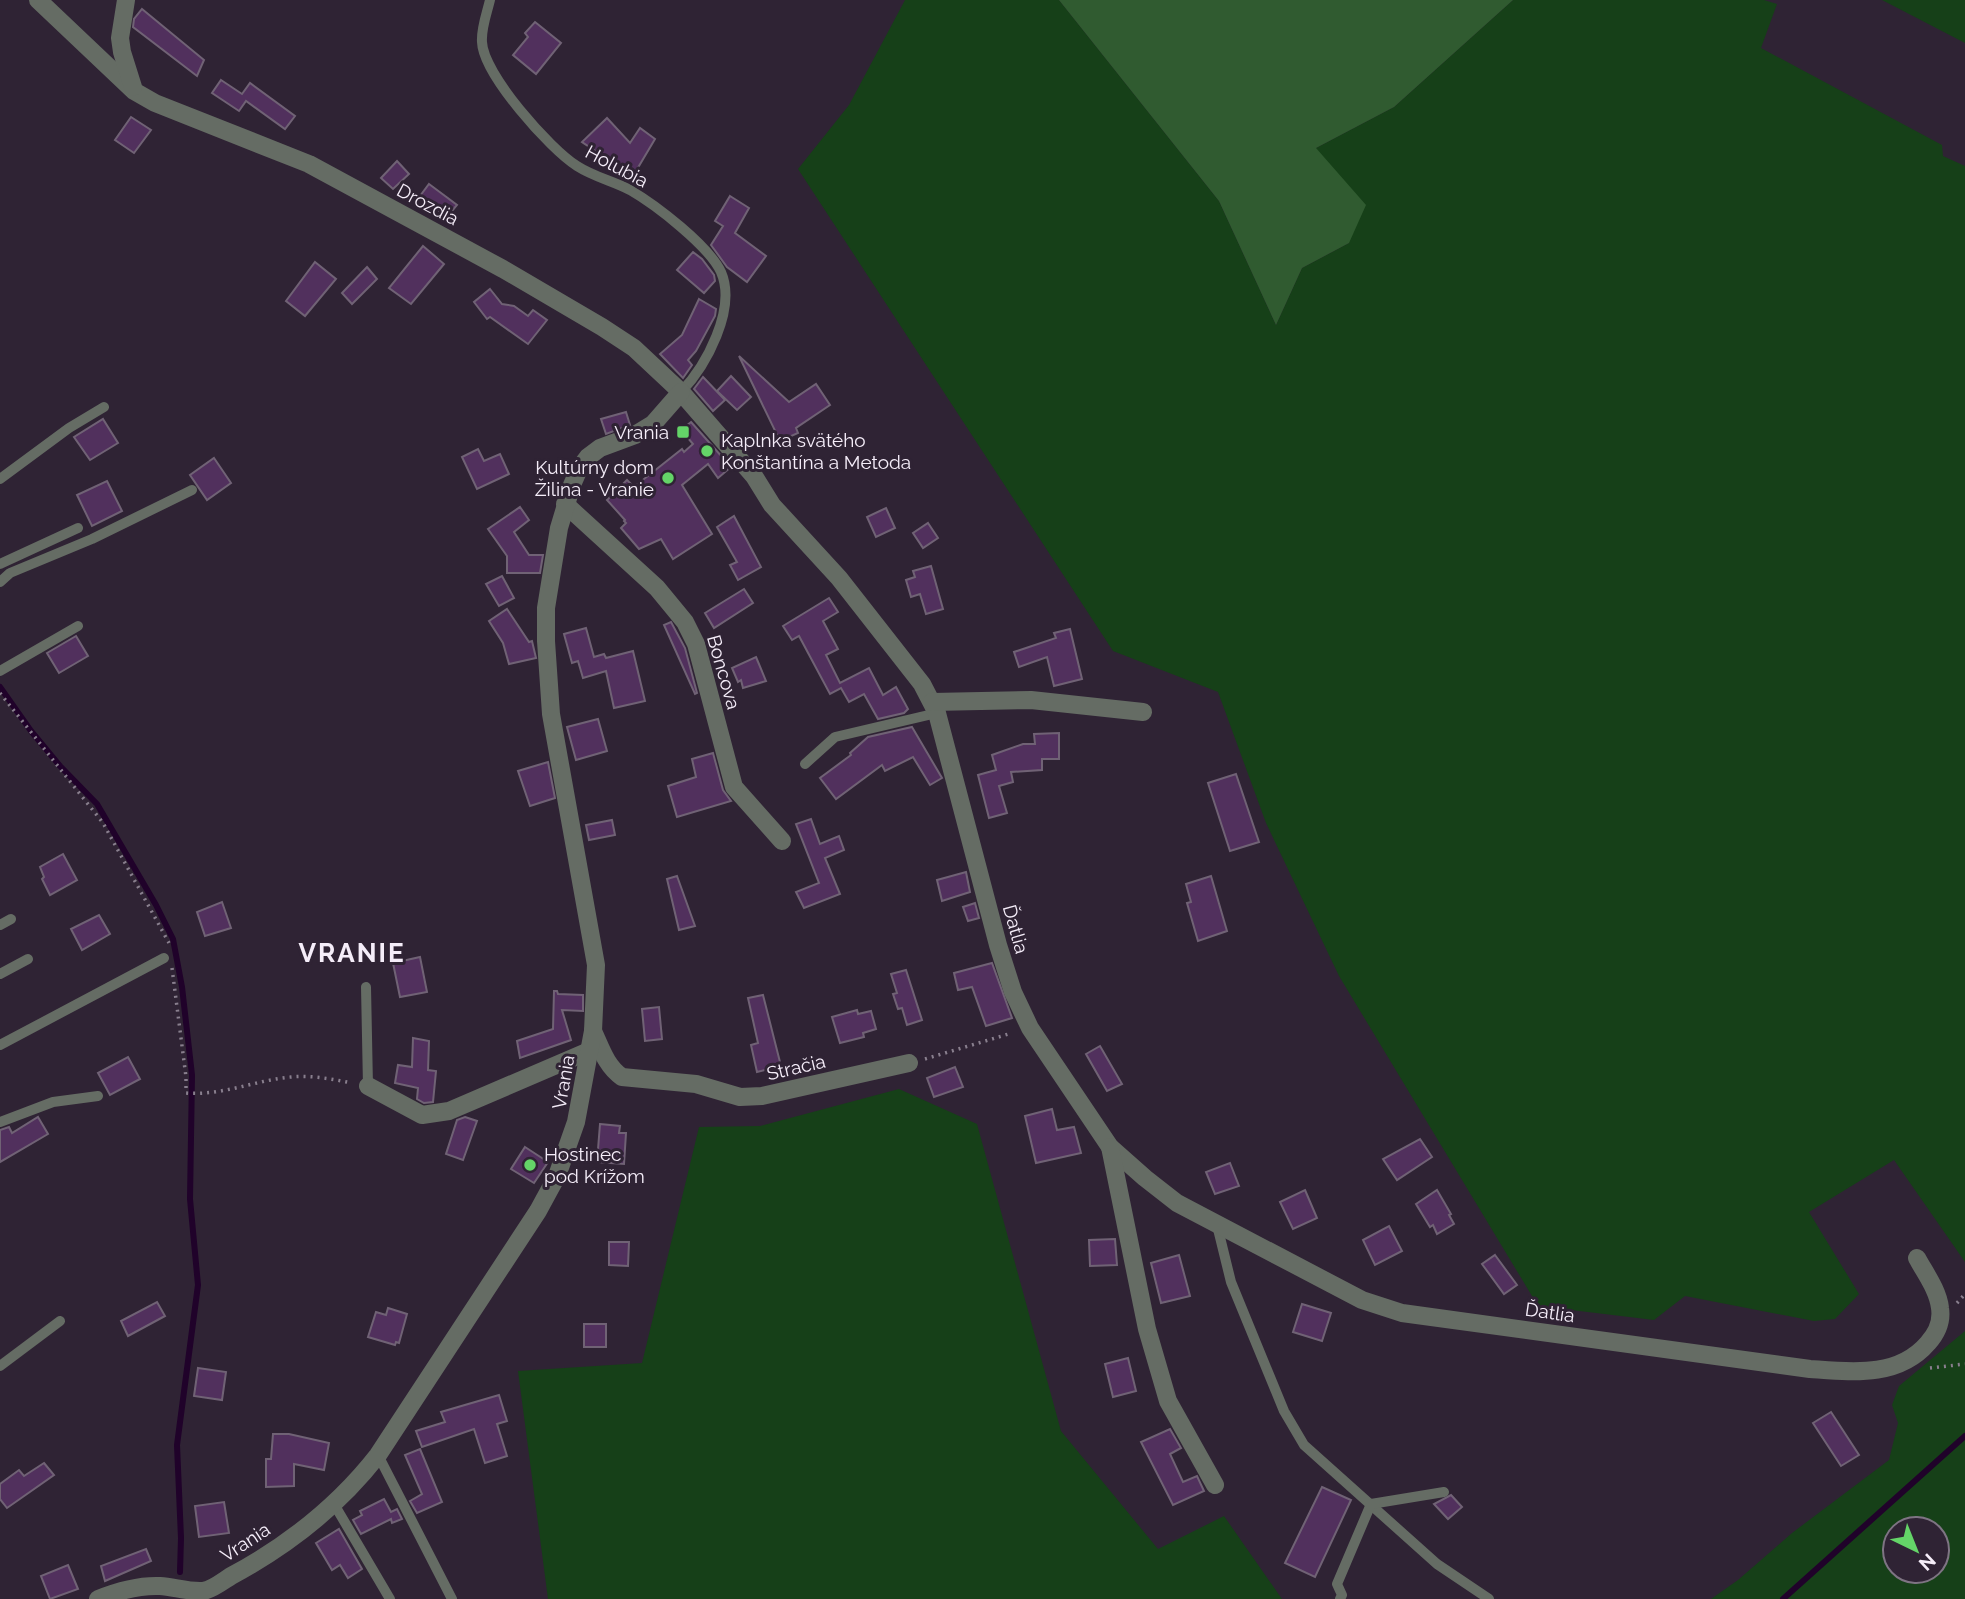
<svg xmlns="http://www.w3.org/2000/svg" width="1965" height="1599" viewBox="0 0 1965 1599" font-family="Raleway,sans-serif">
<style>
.green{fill:#164018;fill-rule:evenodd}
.forest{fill:#305b30}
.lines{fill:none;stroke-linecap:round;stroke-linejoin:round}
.stream{stroke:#20022a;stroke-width:6}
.building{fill:#51305d;stroke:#706275;stroke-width:2}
.path{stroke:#897f8e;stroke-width:3.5;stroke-dasharray:2 5;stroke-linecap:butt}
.lane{stroke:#656c64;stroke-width:10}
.street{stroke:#656c64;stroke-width:18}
.poi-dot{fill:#64d468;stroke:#2f2334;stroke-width:2.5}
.labels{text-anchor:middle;stroke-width:6;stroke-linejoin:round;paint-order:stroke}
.street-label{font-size:19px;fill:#f5edf9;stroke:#2f2334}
.poi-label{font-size:19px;fill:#f5edf9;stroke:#2f2334;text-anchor:end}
.district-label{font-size:26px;font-weight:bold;letter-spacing:2px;fill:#f5edf9;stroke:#2f2334}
</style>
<rect width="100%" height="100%" fill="#2f2334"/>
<!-- green -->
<g class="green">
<polygon points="905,0 1059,0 1219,201 1276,325 1302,268 1349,243 1316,148 1394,107 1513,0 1764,0 1777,4 1761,48 1942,145 1943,156 1965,166 1965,1262 1894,1160 1809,1212 1859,1294 1835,1319 1814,1321 1685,1296 1654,1320 1538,1306 1339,976 1266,823 1218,692 1113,651 798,169 849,105"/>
<polygon points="1882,0 1965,0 1965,43"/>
<polygon points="899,1089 977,1124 1061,1431 1158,1549 1224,1516 1282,1599 548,1599 518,1371 642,1363 699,1127 760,1126"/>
<path d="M1965 1331V1599H1711L1738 1580 1792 1533 1889 1460 1898 1423 1892 1405 1899 1386ZM1895 1529H1937V1571H1895Z"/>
</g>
<!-- forest -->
<polygon class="forest" points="1059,0 1513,0 1394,107 1316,148 1366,205 1349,243 1302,268 1276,325 1219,201"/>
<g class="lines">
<!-- stream -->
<g class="stream">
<polyline points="0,687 31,731 60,766 97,804 156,905 173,939 182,987 192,1075 190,1199 198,1285 177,1445 181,1538 180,1572"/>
<polyline points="1783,1599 1965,1436"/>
</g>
</g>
<!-- building -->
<g class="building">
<polygon points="142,9 204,60 197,76 133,27 134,19"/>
<polygon points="535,22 561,43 536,74 513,55 528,37 525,33"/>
<polygon points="221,80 242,94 250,83 295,116 285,129 246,101 239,111 212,93"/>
<polygon points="131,117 151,130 134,153 115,140"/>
<polygon points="607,118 630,143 640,128 655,139 633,176 582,142"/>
<polygon points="397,161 409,174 393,189 381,178"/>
<polygon points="429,184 457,205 447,217 420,196"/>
<polygon points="730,196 749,208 735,233 766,256 747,282 727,267 711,245 723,226 715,221"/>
<polygon points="423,246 444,264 411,304 389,288"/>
<polygon points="693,252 702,259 714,275 715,281 704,293 677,270"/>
<polygon points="315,262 336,279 305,316 286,301"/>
<polygon points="367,267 377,279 352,304 342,293"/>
<polygon points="490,289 502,304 514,306 528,316 533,310 547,320 528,344 490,317 487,319 474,302"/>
<polygon points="699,299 716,309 715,316 696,351 688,360 692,365 683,378 660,354 682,335"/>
<polygon points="739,356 789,402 816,384 830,405 796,428 798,433 780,441"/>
<polygon points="731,376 751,397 737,410 717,391"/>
<polygon points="703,377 725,400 713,411 694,389"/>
<polygon points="626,412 630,425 606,434 601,419"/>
<polygon points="103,419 118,443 90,460 74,437"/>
<polygon points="691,422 731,467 718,478 708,464 682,485 712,534 673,559 661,539 639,549 621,528 626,523 624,521 625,520 607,500 627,480 634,487 682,449 684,452 693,444 681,430"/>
<polygon points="478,449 484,461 500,454 509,474 477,489 462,457"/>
<polygon points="214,458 231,483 207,500 190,475"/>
<polygon points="107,481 122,511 92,526 77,495"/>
<polygon points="520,507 529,520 514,532 529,555 543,555 540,573 507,573 507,556 488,529"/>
<polygon points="886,508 895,528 876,537 867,517"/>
<polygon points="734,516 761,567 738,580 730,565 737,562 717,527"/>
<polygon points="928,523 938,538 923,548 913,533"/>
<polygon points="931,566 943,609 926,614 920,594 911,597 906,580 915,577 913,571"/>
<polygon points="502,576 514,598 499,606 486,584"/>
<polygon points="744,589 753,603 714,628 705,613"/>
<polygon points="829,598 838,612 823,621 838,649 826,655 840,683 869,668 883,695 896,687 908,709 904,713 878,719 864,694 849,702 841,688 830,694 799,636 792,640 783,626"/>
<polygon points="507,609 529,642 532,641 536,658 509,664 503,643 489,621"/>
<polygon points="671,622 685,648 697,693 695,694 664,625"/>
<polygon points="586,628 594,657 604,654 606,658 633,651 645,701 614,708 606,671 583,678 578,661 572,663 564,634"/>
<polygon points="1070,629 1082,679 1054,686 1047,657 1019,667 1014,652 1056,638 1054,633"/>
<polygon points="76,636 88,656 59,673 47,653"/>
<polygon points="756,657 766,681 743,688 741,680 738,682 732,668"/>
<polygon points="598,719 607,751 576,760 567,727"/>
<polygon points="912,727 942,778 930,785 913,757 885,771 882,765 836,799 820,778 851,755 850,753 868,737"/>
<polygon points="1059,733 1059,759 1042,759 1042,770 1011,772 1013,782 999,786 1007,813 989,818 978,775 996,770 992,755 1023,744 1035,744 1034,734"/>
<polygon points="713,753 723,790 731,801 677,817 668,786 696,777 692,759"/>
<polygon points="548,762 555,798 530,806 518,771"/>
<polygon points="1236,774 1259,842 1230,851 1208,783"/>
<polygon points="811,819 820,844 839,836 844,850 825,858 840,894 804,908 796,892 819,883 796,824"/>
<polygon points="612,820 615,835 589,840 586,825"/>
<polygon points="63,854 77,880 50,895 42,879 44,877 40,867"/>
<polygon points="966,872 970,892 942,901 937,880"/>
<polygon points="677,876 695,926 679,930 667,879"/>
<polygon points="1211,876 1227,931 1198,941 1187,903 1191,902 1186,884"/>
<polygon points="222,902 231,928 205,936 197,912"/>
<polygon points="975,903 979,918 968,921 963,907"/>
<polygon points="99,915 110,934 82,950 71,929"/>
<polygon points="420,957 427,992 400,997 393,963"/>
<polygon points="992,963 1012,1018 986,1026 972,987 958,990 954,973"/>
<polygon points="906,970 922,1020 907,1025 902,1008 898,1009 893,994 897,993 891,974"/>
<polygon points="554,991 557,991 558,994 583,995 583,1011 562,1010 571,1040 520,1058 517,1041 553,1029"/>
<polygon points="763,995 781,1066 757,1072 751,1045 758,1043 748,998"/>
<polygon points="659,1007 662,1039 645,1041 642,1009"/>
<polygon points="857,1010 858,1014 871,1011 876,1029 863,1033 864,1037 840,1043 832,1017"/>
<polygon points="413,1038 429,1041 428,1070 436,1071 433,1102 424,1103 417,1099 418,1088 395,1083 398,1065 412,1067"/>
<polygon points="1100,1046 1122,1084 1107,1091 1086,1054"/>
<polygon points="128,1057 140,1079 110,1095 98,1073"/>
<polygon points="955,1067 963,1087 934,1097 927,1078"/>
<polygon points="1052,1109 1057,1130 1074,1127 1081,1153 1036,1163 1025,1116"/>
<polygon points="38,1117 48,1134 0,1162 0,1130 9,1127 12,1133"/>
<polygon points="465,1117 477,1121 463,1160 446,1154 457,1120"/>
<polygon points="600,1124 620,1126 619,1133 626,1133 624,1164 597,1162"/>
<polygon points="1420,1139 1432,1157 1397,1180 1383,1159"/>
<polygon points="525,1147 548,1162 534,1183 511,1169"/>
<polygon points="1230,1163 1239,1186 1215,1194 1206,1172"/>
<polygon points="1305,1190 1317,1218 1293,1229 1280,1202"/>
<polygon points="1437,1190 1451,1214 1449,1215 1454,1224 1437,1234 1433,1225 1430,1227 1416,1204"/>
<polygon points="1389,1226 1402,1251 1375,1265 1363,1240"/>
<polygon points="1115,1239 1117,1265 1090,1266 1089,1240"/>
<polygon points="609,1242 629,1242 628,1266 609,1265"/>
<polygon points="1179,1255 1190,1296 1161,1303 1151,1263"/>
<polygon points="1495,1255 1517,1285 1504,1294 1482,1264"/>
<polygon points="157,1302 165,1316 128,1336 121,1321"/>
<polygon points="1302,1304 1331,1313 1322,1341 1293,1332"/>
<polygon points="388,1308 407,1314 399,1343 396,1342 395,1345 368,1337 376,1312 386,1315"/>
<rect x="584" y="1324" width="22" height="23"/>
<polygon points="1128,1358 1136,1391 1113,1397 1105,1364"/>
<polygon points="198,1368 226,1372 222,1400 194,1396"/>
<polygon points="499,1395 507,1421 497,1424 507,1456 485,1463 474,1429 422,1447 416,1431 445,1422 441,1412"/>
<polygon points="1831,1412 1859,1455 1841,1466 1813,1423"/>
<polygon points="1170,1429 1181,1448 1170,1454 1183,1482 1197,1476 1204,1491 1173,1505 1141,1442"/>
<polygon points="273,1434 289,1434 329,1443 324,1470 294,1464 294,1486 266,1487 266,1459 271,1459"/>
<polygon points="420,1449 442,1502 417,1513 410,1501 422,1494 405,1455"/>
<polygon points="44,1463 54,1475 7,1508 0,1499 0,1484 19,1470 24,1476"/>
<polygon points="1322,1487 1351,1500 1315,1577 1285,1563"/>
<polygon points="1451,1495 1462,1507 1448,1519 1434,1504"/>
<polygon points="384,1499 391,1512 397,1509 402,1519 392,1523 391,1519 361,1534 353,1520 362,1515 360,1511"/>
<polygon points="224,1502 229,1533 199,1537 195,1506"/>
<polygon points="339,1529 362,1569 348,1578 340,1565 332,1570 316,1543"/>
<polygon points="146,1549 151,1561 105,1581 101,1566"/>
<polygon points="68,1565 78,1589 50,1599 41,1576"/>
</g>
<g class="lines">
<!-- path -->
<g class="path">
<polyline points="0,693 103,823 169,943"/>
<path d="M172 968 186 1077V1093C222 1096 256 1080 291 1077 311 1075 332 1079 352 1083"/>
<polyline points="925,1059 1012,1033"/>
<polyline points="1957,1303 1965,1294"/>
<polyline points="1930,1368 1965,1364"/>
</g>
<!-- lane -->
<g class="lane">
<path d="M490 0C487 13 481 28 482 42 483 74 550 149 577 166 594 177 613 181 630 190 656 205 709 246 721 272 737 309 706 366 681 392"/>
<polyline points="0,479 69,428 104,407"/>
<polyline points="0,564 78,528"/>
<polyline points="0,582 10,573 92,539 192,490"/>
<polyline points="0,671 78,626"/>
<polyline points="805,764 835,737 937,713"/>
<polyline points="0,925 11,919"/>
<polyline points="0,974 28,959"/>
<polyline points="366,987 368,1086"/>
<polyline points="0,1045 164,958"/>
<polyline points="0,1122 53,1102 98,1096"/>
<polyline points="1217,1225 1231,1282 1284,1411 1304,1445 1437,1564 1489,1599"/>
<polyline points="0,1366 60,1321"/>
<polyline points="378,1455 452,1599"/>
<polyline points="334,1504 390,1599"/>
<polyline points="1340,1599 1342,1595 1337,1584 1371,1504 1444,1492"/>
</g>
<!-- street -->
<g class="street">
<path d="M38 0 134 91 155 103 309 164 503 269 602 327 634 348 681 392 754 476 772 505 839 578 922 684 937 713 998 945 1013 992 1030 1028 1110 1147 1145 1178 1177 1203 1362 1300 1402 1313 1810 1369C1852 1372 1898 1378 1928 1343 1937 1333 1942 1321 1940 1308 1938 1290 1925 1273 1917 1258"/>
<polyline points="126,0 120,38 122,52 133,87"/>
<polyline points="565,504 657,588 685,622 696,644 734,787 782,841"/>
<polyline points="932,702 1031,700 1143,712"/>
<path d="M593 1031C601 1048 606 1066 622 1077L696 1084 740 1097 762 1096 909 1063"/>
<polyline points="368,1086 422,1115 449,1111 589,1051"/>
<polyline points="1110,1147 1147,1329 1168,1401 1215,1485"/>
<path d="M98 1599C118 1591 138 1585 160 1586 174 1587 189 1592 203 1591 212 1590 223 1581 231 1576 287 1546 339 1505 378 1455L538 1211 557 1176 576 1122 593 1031 596 965 551 714 546 641V608L559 528 572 485 579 469 588 457 600 448 635 435 653 424 681 392"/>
</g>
</g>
<!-- markers -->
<g class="poi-dot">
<rect x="676" y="425" width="14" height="14" rx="3.5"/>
<circle cx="707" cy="451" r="7"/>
<circle cx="668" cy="478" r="7"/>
<circle cx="530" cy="1165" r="7"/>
</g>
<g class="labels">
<!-- street labels -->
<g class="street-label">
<text transform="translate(617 166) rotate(28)" y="7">Holubia</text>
<text transform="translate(428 204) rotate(28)" y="7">Drozdia</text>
<text transform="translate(724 672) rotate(74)" y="7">Boncova</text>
<text transform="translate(1016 929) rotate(74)" y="7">Ďatlia</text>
<text transform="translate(796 1067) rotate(-13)" y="7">Stračia</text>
<text transform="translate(563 1082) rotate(-80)" y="7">Vrania</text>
<text transform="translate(1550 1312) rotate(8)" y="7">Ďatlia</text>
<text transform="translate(245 1542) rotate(-33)" y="7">Vrania</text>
</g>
<!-- poi labels -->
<g class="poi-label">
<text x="669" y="439">Vrania</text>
<text x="721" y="447" text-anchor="start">Kaplnka svätého<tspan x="721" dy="22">Konštantína a Metoda</tspan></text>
<text x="654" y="474">Kultúrny dom<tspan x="654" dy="22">Žilina - Vranie</tspan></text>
<text x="544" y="1161" text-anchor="start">Hostinec<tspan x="544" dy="22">pod Krížom</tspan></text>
</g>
<!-- district labels -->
<g class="district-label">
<text x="352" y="962">VRANIE</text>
</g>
</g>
<!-- north arrow -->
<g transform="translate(1916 1550) rotate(137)"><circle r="33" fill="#2f2334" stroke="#7e7483" stroke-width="2"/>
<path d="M0-5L12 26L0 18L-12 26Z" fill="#64d468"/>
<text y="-10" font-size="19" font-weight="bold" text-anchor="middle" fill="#f5edf9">N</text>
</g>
</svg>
